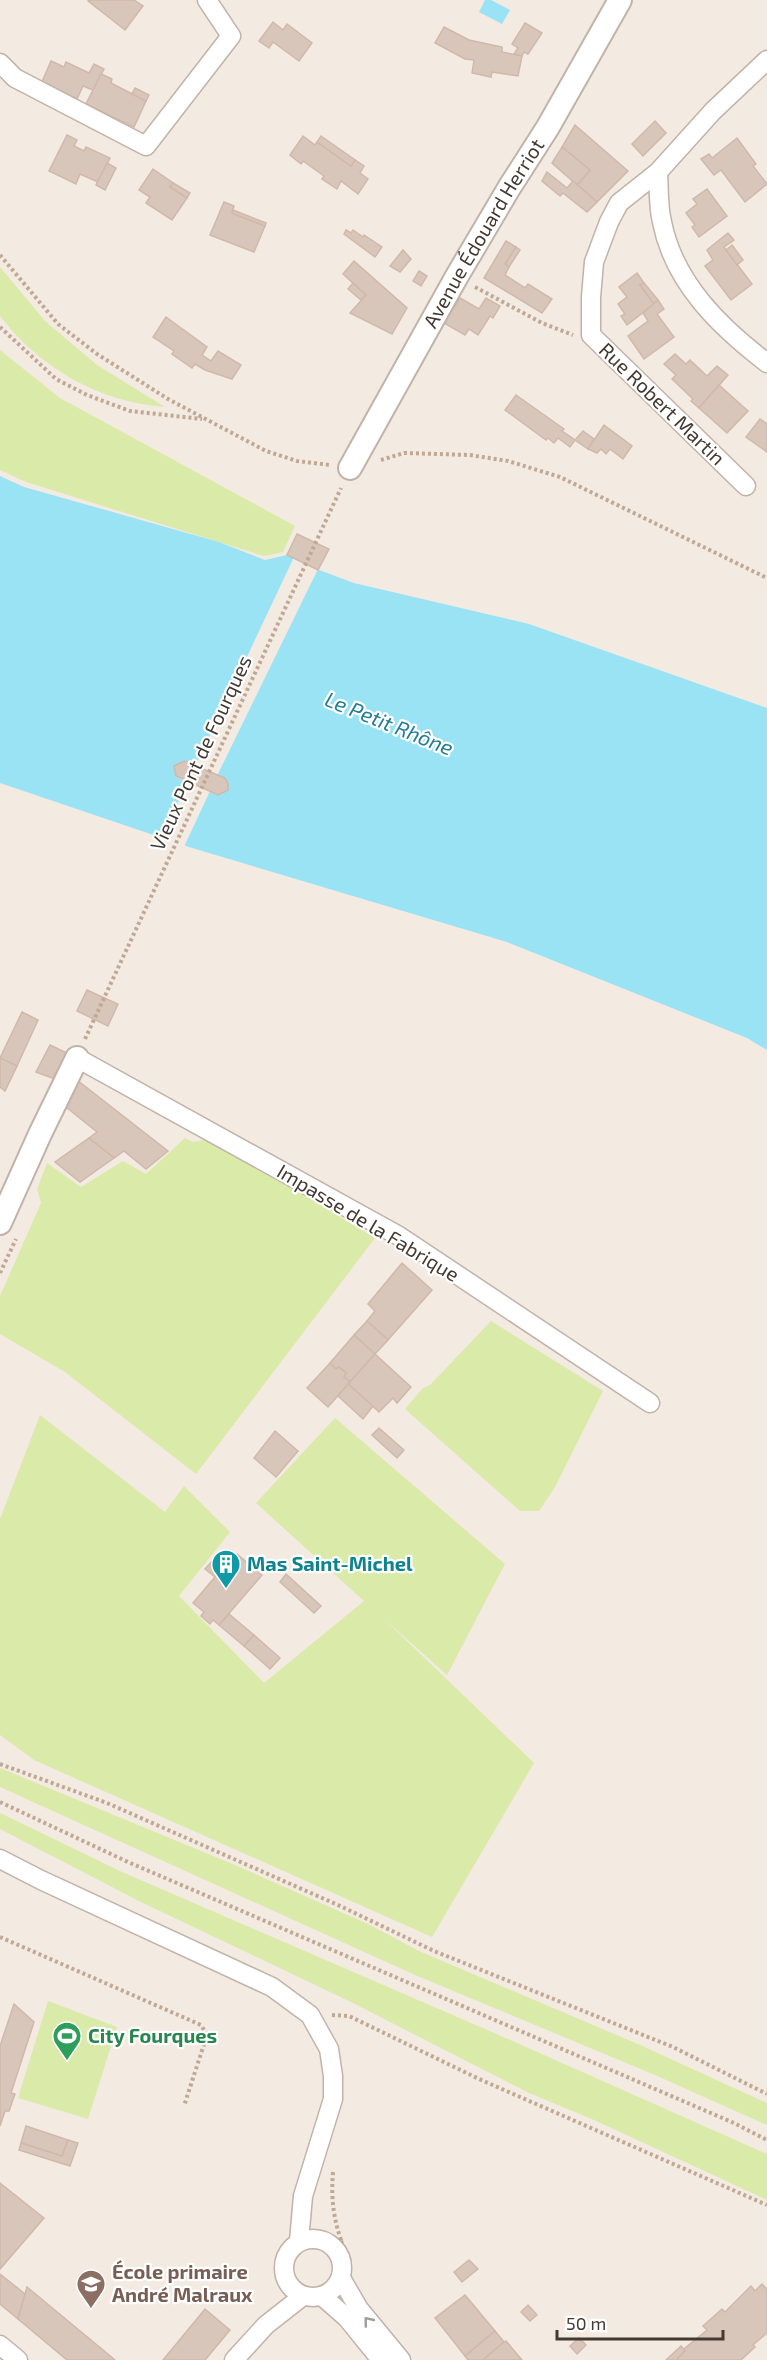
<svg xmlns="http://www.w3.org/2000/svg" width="767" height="2360" viewBox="0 0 767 2360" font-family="'Exo 2',sans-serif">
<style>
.green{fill:#daeaa8}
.water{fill:#99e3f5;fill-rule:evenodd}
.pier{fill:#f3eae2}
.building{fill:#d8c6ba;stroke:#d0b9aa;stroke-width:1.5}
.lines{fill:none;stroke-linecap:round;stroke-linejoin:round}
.minor-casing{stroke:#c1b3a7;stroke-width:21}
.tertiary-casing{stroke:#c1b3a7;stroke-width:26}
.path{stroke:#c1a895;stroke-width:4;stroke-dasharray:3 3;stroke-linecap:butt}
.minor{stroke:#fff;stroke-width:18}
.tertiary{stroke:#fff;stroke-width:22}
.oneway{stroke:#a29c98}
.labels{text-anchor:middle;stroke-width:4.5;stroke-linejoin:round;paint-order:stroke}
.street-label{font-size:20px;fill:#443a32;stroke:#fff}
.culture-label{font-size:20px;font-weight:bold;fill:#0d838f;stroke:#fff;text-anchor:start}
.leisure-label{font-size:20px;font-weight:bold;fill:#27864d;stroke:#fff;text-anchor:start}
.education-label{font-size:20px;font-weight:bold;fill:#785e54;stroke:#fff;text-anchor:start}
.water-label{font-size:21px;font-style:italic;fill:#227d95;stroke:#fff}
</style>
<rect width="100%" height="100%" fill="#f3eae2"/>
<!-- green -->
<g class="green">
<path d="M0 267 45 321 97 365 165 407C99 402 40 368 0 316Z"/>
<polygon points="0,350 60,398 295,526 283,552 264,556 26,482 0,470"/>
<polygon points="185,1138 193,1142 212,1139 375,1238 196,1474 65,1372 0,1334 0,1296 41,1203 37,1189 47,1163 81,1187 123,1161 146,1174"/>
<polygon points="491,1321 603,1391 555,1487 539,1511 520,1511 405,1409 423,1388 430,1385"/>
<polygon points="40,1415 165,1512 184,1486 230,1532 179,1596 264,1683 364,1601 256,1503 335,1418 505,1564 447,1675 383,1618 534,1763 432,1937 34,1760 0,1735 0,1519"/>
<polygon points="0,1768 235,1865 368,1924 419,1951 640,2045 767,2103 767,2125 655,2075 415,1975 0,1787"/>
<polygon points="0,1813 122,1872 501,2036 767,2154 767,2200 594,2120 529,2093 351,2002 141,1902 0,1829"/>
<polygon points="48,2001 117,2027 88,2119 18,2098"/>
</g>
<!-- water -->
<g class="water">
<polygon points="485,0 491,0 510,10 502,24 479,12"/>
<path d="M0 476 24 487 219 542 265 560 287 555 319 570 354 583 529 624 767 708V1050L747 1038 507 942 189 847 0 783ZM184 761 225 778 228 784V790L217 795 176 777 175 766Z"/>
</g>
<!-- pier -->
<g class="pier">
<polygon points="295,555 319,567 216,778 194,769"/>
<polygon points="189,779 211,789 183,849 160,841"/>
</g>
<!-- building -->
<g class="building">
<polygon points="89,0 134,0 143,6 125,30 88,1"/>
<polygon points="273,22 283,30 287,24 312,43 299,61 273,42 269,48 259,41"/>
<polygon points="525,23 542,33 528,54 524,52 522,56 514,54 518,48 512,44"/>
<polygon points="444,27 469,40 502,47 502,52 522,56 518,76 492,72 491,77 472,73 474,60 465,59 435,43"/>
<polygon points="51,61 64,67 66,62 89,73 94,64 104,69 93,90 83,86 77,99 42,82"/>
<polygon points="101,74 112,79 111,83 146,101 134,127 86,104"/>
<polygon points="135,88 149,95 146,101 132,94"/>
<polygon points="655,121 666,133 643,156 632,144"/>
<polygon points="575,125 628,171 597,202 577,185 590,170 562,147"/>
<polygon points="67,135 77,140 74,146 84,151 86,147 110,158 98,182 80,174 76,184 49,171"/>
<polygon points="303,136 315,145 317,142 351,166 355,160 364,166 360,173 368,179 358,194 341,181 337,189 322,179 324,176 303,161 301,164 290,155"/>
<polygon points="321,136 355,160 351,166 317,142"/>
<polygon points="737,138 756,164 753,166 767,184 745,202 721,170 714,175 701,159 709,154 712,158"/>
<polygon points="562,147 590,170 577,185 552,163"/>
<polygon points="107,163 116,168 105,190 96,185"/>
<polygon points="153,169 173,183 170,187 187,198 172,220 146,203 150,197 139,190"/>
<polygon points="547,172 567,188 573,181 597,202 587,212 563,193 560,196 542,181"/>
<polygon points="173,183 190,193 187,198 170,187"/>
<polygon points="707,189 727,216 699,237 692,227 695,225 686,213 697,204 693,199"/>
<polygon points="224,202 234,206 232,213 265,226 254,252 210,235"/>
<polygon points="233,210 266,223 265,226 232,213"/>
<polygon points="346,230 351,233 353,230 363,237 364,235 382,247 375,257 344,234"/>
<polygon points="728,233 734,240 724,247 752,284 731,300 705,266 713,260 707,250"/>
<polygon points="506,241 516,247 505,264 509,267 505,275 525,288 528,284 552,299 542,313 484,278"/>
<polygon points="732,245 743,260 737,265 726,250"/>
<polygon points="516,247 520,250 509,267 505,264"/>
<polygon points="403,250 411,259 400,272 390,266"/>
<polygon points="354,261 407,308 392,334 350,313 366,295 343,274"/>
<polygon points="419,271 427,276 421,286 413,281"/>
<polygon points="637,273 644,283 640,285 654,304 627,325 621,316 625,314 618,304 627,297 619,287"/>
<polygon points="353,283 366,295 361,300 348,289"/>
<polygon points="644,283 658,300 654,304 640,285"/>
<polygon points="460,298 479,309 486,298 500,306 493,318 490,316 478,335 469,329 465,335 444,323"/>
<polygon points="658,300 664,309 657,314 674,337 644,359 628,336 648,321 643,313"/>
<polygon points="166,317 207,347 202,355 211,361 218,351 241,365 232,379 205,370 195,364 192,368 172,354 174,351 153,337"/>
<polygon points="675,354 686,364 690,360 707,376 717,366 728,375 699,408 691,401 693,399 672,379 676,375 664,364"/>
<polygon points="719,385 748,411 727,433 699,408"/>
<polygon points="516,395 564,429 562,431 575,440 570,447 558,438 554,443 548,438 546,440 505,410"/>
<polygon points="760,419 767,424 767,452 746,437"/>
<polygon points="604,425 632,446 623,459 610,449 606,454 601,449 597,453 588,449"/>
<polygon points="583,431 594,439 588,449 575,440"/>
<polygon points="297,534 329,549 318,570 287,555"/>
<polygon points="184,761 225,778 228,784 228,790 218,795 176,776 174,766"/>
<polygon points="87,990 118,1004 108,1026 77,1011"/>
<polygon points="22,1012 38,1020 17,1066 0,1058"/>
<polygon points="50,1045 67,1053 55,1079 36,1072"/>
<polygon points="0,1058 17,1066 5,1091 0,1087"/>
<polygon points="77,1080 168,1151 146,1169 124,1151 114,1158 89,1138 97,1132 66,1107"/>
<polygon points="89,1138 114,1158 80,1182 55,1162"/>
<polygon points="402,1263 432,1290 388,1340 367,1321 375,1311 368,1304"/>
<polygon points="367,1321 388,1340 375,1354 354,1335"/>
<polygon points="354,1335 375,1354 350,1382 344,1377 346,1373 339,1367 336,1369 330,1363"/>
<polygon points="375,1354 411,1387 397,1403 393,1398 379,1412 348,1384"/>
<polygon points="330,1363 336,1369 339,1367 346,1373 344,1377 350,1382 328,1407 307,1388"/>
<polygon points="348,1384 373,1406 363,1419 338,1396"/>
<polygon points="379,1428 404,1450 397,1458 372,1435"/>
<polygon points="275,1431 298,1451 276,1477 254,1458"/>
<polygon points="237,1554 262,1575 219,1625 213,1620 210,1624 201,1616 204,1612 193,1603 215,1577 205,1569 218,1555 229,1564"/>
<polygon points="286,1574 321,1606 314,1613 280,1582"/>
<polygon points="229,1614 254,1635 244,1646 219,1625"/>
<polygon points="254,1635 280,1658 270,1669 244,1646"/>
<polygon points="14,2004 34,2022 11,2093 15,2094 9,2111 5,2111 0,2126 0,2046"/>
<polygon points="26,2126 68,2140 62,2156 21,2143"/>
<polygon points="68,2140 78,2143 70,2166 19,2150 21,2143 62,2156"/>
<polygon points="0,2183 44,2218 0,2269"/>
<polygon points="469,2260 478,2269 462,2282 454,2272"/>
<polygon points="0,2274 25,2294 18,2319 0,2304"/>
<polygon points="762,2284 767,2289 767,2333 753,2345 755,2347 741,2360 676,2360 685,2351 684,2349 707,2330 703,2326 722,2309 725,2312 751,2286 755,2291"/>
<polygon points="27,2287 115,2360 67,2360 18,2319"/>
<polygon points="465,2295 495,2331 465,2356 435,2318"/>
<polygon points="528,2305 537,2315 530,2321 521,2312"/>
<polygon points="205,2309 230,2330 205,2360 163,2360"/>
<polygon points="495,2331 504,2342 483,2360 468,2360 465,2356"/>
<polygon points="579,2338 586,2345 577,2354 570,2346"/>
<polygon points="506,2341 522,2360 483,2360 504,2342"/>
<polygon points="681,2346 685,2351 676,2360 666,2360"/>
</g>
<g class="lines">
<!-- minor casing -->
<g class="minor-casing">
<g id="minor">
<polyline points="0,63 15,78 146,146 231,36 207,0"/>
<path d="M658 172C659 188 658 206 662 222 674 283 720 327 767 363"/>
<polyline points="746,486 591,335 591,297 594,262 609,222 619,203 658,172 713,111 767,60"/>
<polyline points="77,1058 399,1236 650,1403"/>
<polyline points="0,1859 41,1880 272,1987 310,2015 329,2049 333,2076 333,2099 303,2196 299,2241"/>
<circle cx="313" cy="2268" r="29"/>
<polyline points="341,2278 359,2309 401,2360"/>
<polyline points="322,2296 347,2318 381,2360"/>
<polyline points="0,2345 18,2360"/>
<polyline points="234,2360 266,2325 303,2296"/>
</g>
</g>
<!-- tertiary casing -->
<g class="tertiary-casing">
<g id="tertiary">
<path id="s1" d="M350 468 457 276 509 188 548 127 620 0"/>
<polyline points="0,1223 40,1134 77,1058"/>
</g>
</g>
<!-- path -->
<g class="path">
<polyline points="0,255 58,324 97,354 168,399 266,451 297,461 330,465"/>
<polyline points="475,287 542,323 573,335"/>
<polyline points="0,327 56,379 87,395 130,411 202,419"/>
<polyline points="381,460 404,453 470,455 508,461 560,477 767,578"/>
<polyline points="85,1039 341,488"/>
<polyline points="0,1273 16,1239"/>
<polyline points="0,1764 107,1803 338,1905 434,1951 673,2047 767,2094"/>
<polyline points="0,1802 128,1862 734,2123 767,2140"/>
<polyline points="0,1937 201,2025 207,2035 184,2106"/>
<polyline points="332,2015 349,2016 479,2079 767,2205"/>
<path d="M333 2172C331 2196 333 2217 341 2240L336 2249"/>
<polyline points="341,2241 350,2261"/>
</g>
<!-- minor -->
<use href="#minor" class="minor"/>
<!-- tertiary -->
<use href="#tertiary" class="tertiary"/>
</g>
<!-- one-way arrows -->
<defs><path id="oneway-chevron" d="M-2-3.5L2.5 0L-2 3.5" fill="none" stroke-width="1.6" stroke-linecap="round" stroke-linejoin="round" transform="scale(1.5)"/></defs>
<use class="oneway" href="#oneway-chevron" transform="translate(368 2321) rotate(-129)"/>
<!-- icons -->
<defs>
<g id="building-pin" transform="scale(1.5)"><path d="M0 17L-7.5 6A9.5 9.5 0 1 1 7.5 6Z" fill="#0f9aa8" stroke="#fff"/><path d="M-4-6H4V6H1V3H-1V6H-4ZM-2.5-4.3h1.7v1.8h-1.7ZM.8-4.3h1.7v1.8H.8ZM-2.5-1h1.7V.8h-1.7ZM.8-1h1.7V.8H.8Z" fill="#fff"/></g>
<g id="stadium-pin" transform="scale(1.5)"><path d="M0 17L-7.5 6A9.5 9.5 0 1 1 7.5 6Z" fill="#2e9e5b" stroke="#fff"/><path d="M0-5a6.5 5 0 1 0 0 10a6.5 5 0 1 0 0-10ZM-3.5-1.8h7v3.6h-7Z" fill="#fff"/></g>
<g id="school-pin" transform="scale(1.5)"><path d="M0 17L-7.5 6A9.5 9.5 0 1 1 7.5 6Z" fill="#8d6e63" stroke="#fff"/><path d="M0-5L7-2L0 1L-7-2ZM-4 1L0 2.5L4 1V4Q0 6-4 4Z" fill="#fff"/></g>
</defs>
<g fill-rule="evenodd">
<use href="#building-pin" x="226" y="1564"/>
<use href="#stadium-pin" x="67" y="2036"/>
<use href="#school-pin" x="91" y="2284"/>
</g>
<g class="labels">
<!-- street labels -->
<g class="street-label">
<text dy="7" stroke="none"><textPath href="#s1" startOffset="270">Avenue Édouard Herriot</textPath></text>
<text transform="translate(662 404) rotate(44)" y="7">Rue Robert Martin</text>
<text transform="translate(201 753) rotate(-65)" y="7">Vieux Pont de Fourques</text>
<text transform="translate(368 1223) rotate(31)" y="7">Impasse de la Fabrique</text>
</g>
<!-- culture labels -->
<g class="culture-label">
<text x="247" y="1571">Mas Saint-Michel</text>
</g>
<!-- leisure labels -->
<g class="leisure-label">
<text x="88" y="2043">City Fourques</text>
</g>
<!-- education labels -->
<g class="education-label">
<text x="112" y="2279">École primaire<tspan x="112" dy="23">André Malraux</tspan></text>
</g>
<!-- water labels -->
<g class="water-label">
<text transform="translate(389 724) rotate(22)" y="7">Le Petit Rhône</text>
</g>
</g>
<!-- scale -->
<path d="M557 2330v9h166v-9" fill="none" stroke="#443a32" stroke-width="3"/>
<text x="566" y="2330" font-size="18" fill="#443a32" stroke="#ffffff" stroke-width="4.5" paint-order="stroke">50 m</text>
</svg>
